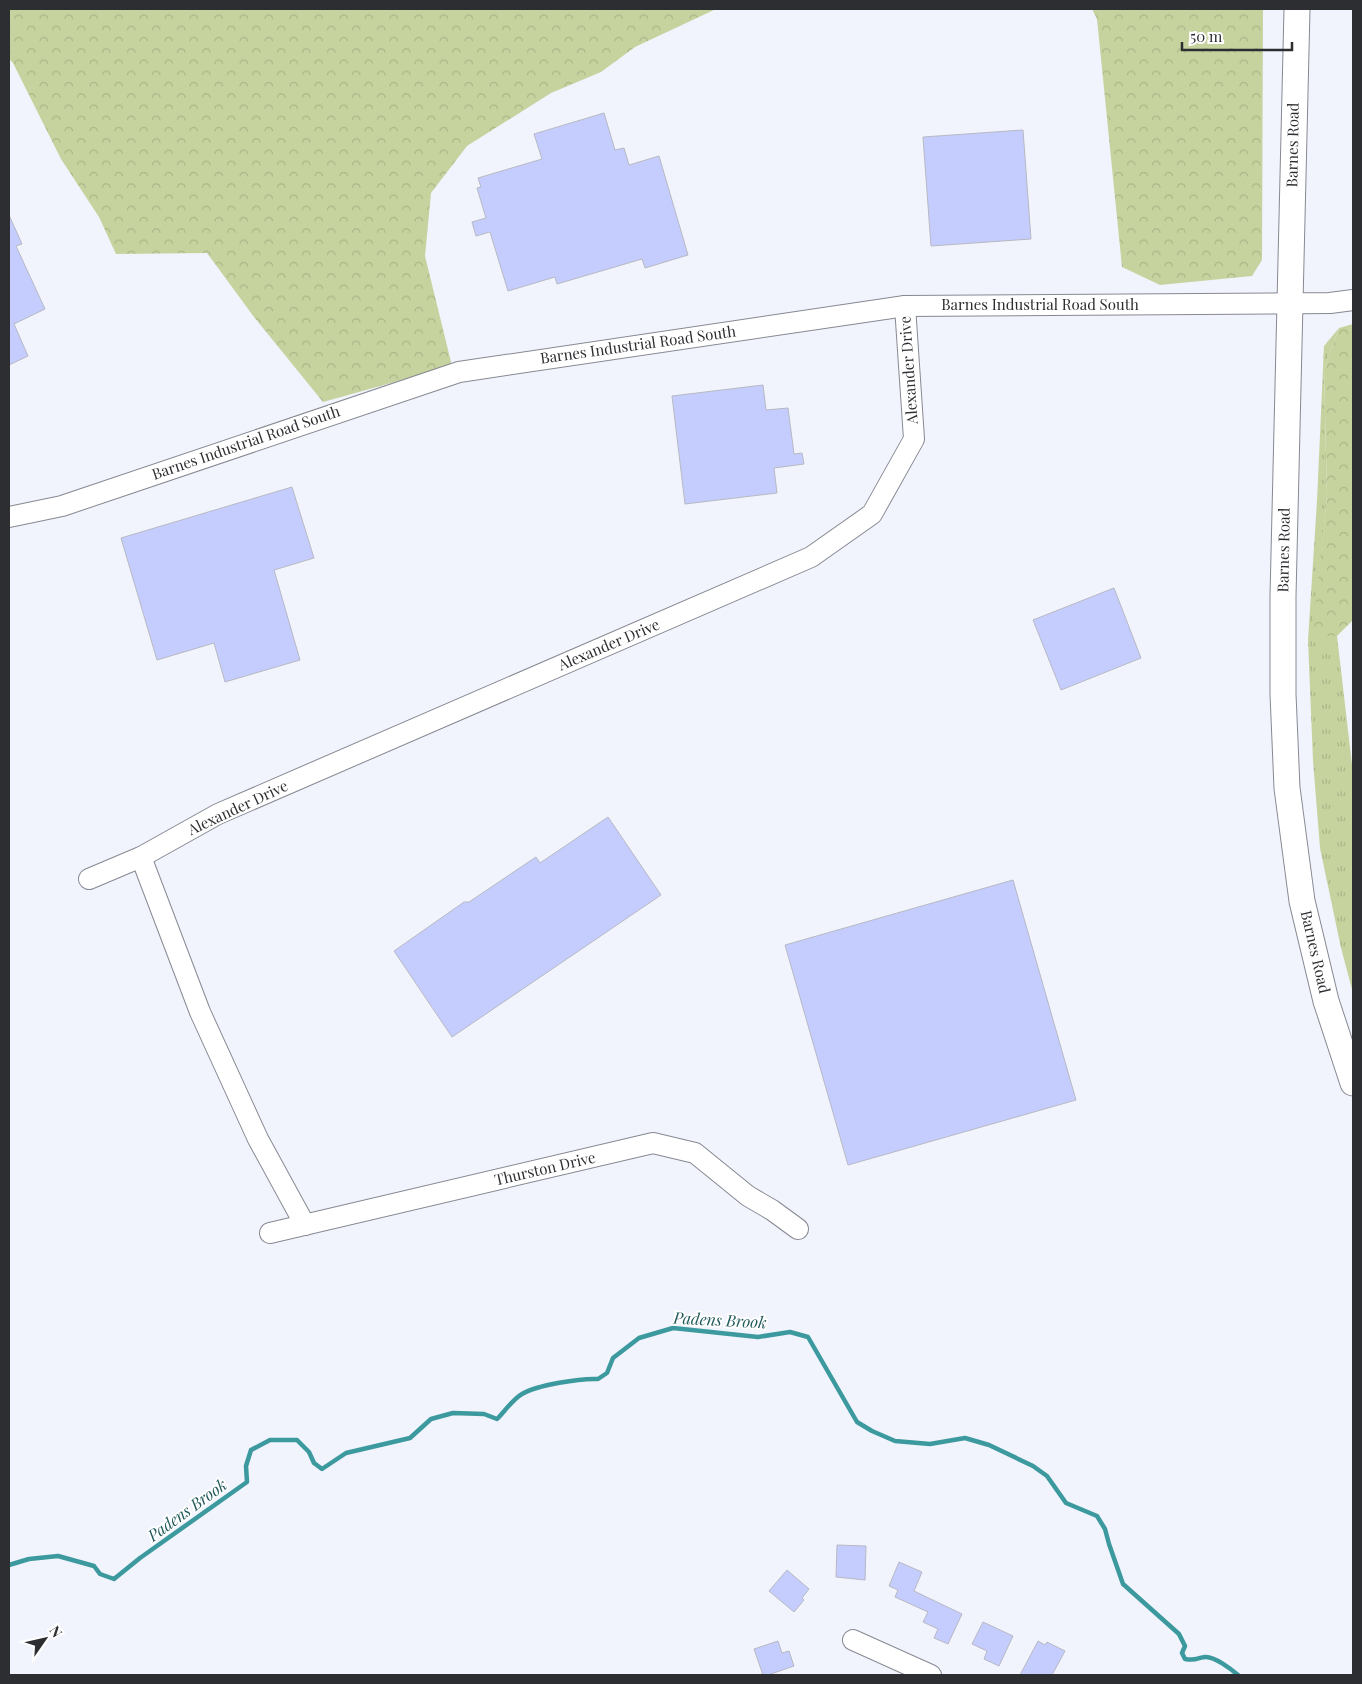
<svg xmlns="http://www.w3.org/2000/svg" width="1362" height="1684" viewBox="0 0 1362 1684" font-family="'Playfair Display',serif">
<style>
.grass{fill:url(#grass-tufts)}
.forest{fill:url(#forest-crowns)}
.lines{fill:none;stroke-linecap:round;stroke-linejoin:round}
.stream{stroke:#3c9a9e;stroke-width:4.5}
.building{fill:#c5cdfe;stroke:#b7b9c2}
.minor-casing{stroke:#878992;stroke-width:22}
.major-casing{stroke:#878992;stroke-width:27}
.minor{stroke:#fff;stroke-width:20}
.major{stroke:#fff;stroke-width:25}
.labels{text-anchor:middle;stroke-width:4;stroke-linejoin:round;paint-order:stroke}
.street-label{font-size:15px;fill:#2d2e31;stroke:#fff}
.water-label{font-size:16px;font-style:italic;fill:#21595a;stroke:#fff}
</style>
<defs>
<pattern id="grass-tufts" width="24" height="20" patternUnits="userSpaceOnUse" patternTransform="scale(1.25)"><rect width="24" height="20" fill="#c7d39e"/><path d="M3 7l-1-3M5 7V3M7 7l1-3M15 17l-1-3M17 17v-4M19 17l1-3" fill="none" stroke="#abb589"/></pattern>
<pattern id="forest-crowns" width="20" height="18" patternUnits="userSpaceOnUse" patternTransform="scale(1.25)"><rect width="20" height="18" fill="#c7d39e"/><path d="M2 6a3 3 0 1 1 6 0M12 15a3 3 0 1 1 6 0" fill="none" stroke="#abb589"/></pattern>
</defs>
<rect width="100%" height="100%" fill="#f1f3fd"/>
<!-- grass -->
<polygon class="grass" points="1339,328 1324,369 1327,497 1313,636 1337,636 1353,773 1353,993 1341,948 1320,848 1313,761 1308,640 1317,501 1324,346"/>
<!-- forest -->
<g class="forest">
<polygon points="9,9 716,9 635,47 601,72 551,93 467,146 431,193 425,256 452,366 323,402 254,317 207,253 116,254 99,217 61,159 13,63 9,59"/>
<polygon points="1092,9 1263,9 1262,260 1252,276 1160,285 1122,267 1097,19"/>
<polygon points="1353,324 1353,620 1337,636 1312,636 1327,497 1324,369 1339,328"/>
</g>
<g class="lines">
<!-- stream -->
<path class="stream" d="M9 1565 29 1559 58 1556 94 1566 100 1574 114 1579 140 1558 247 1482 246 1466 251 1450 270 1440H297L309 1452 314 1463 322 1469 346 1453 410 1438 431 1419 453 1413 484 1414 497 1419C505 1411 513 1399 522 1394 537 1385 581 1378 598 1379L607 1373 613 1358 639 1338 673 1328 758 1337 790 1332 808 1337 857 1422 872 1431 895 1441 930 1444 965 1438 989 1445 1033 1466 1047 1476 1066 1503 1097 1516 1105 1529 1109 1544 1123 1584 1179 1634 1185 1646 1182 1653 1185 1659C1198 1661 1195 1658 1205 1657 1214 1656 1231 1669 1238 1675"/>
</g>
<!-- building -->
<g class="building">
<polygon points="604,113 615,150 624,148 629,165 659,156 688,255 645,268 642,259 557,284 555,277 508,291 490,232 476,236 472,222 486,218 477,188 481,187 478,178 542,159 534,134"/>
<polygon points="1023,130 1031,239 931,246 923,137"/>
<polygon points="9,215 22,244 16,246 45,309 14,324 28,356 9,365"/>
<polygon points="763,385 766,410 788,408 794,454 802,453 804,464 774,468 777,493 685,504 672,396"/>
<polygon points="292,487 314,558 274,570 300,660 225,682 214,643 157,660 121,538"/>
<polygon points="1114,588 1141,658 1061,690 1033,620"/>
<polygon points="608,817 661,895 452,1037 394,951 464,902 469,902 536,857 540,863"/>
<polygon points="1013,880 1076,1100 848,1165 785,945"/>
<polygon points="837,1545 866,1546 865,1580 836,1577"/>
<polygon points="899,1562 922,1572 914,1591 962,1614 948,1644 934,1638 938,1629 923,1622 928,1612 895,1597 898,1590 889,1586"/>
<polygon points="787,1570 809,1589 802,1598 804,1600 794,1612 769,1591"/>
<polygon points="983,1622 1013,1636 999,1666 984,1659 987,1651 972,1644"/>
<polygon points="778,1641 782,1653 789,1651 794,1666 768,1675 763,1675 754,1649"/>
<polygon points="1038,1641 1045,1645 1047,1642 1065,1651 1052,1675 1020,1675"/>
</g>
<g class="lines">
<!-- minor casing -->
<g class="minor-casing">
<g id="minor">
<polyline points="9,517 62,506 459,372 905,306 1330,303 1353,300"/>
<polyline points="141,857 200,1012 258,1139 305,1225"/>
<polyline points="89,879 141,857 218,814 811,557 872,514 914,439 905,306"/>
<polyline points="270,1233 653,1143 695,1153 748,1196 772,1210 798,1229"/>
<polyline points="853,1640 931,1675"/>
</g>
</g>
<!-- major casing -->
<g class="major-casing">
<polyline id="major" points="1297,9 1283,596 1283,694 1287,788 1302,901 1326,1001 1353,1083"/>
</g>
<!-- minor -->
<use href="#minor" class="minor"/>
<!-- major -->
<use href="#major" class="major"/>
</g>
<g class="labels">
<!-- street labels -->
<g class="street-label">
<text transform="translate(1293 145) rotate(-89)" y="5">Barnes Road</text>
<text x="1040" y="310">Barnes Industrial Road South</text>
<text transform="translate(638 345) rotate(-8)" y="5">Barnes Industrial Road South</text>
<text transform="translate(909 370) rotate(-94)" y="5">Alexander Drive</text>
<text transform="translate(246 443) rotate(-19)" y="5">Barnes Industrial Road South</text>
<text transform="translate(1284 550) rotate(-89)" y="5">Barnes Road</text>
<text transform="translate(609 645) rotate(-23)" y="5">Alexander Drive</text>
<text transform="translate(238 808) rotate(-25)" y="5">Alexander Drive</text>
<text transform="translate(1315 952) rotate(77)" y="5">Barnes Road</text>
<text transform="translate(545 1169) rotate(-13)" y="5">Thurston Drive</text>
</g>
<!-- water labels -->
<g class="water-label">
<text transform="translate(720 1320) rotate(3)" y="6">Padens Brook</text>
<text transform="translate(187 1510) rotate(-36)" y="6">Padens Brook</text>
</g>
</g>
<!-- border -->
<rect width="1362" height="1684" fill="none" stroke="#2d2e31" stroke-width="20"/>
<!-- north arrow -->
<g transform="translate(45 1639) rotate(56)" stroke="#ffffff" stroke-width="4" paint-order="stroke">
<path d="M0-4L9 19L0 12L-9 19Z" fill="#2d2e31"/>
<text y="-8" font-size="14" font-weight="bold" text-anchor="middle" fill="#2d2e31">N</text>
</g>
<!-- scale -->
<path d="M1182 42v8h110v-8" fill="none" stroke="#2d2e31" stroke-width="2.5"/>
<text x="1190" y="42" font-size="15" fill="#2d2e31" stroke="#ffffff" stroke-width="4" paint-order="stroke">50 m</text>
</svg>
